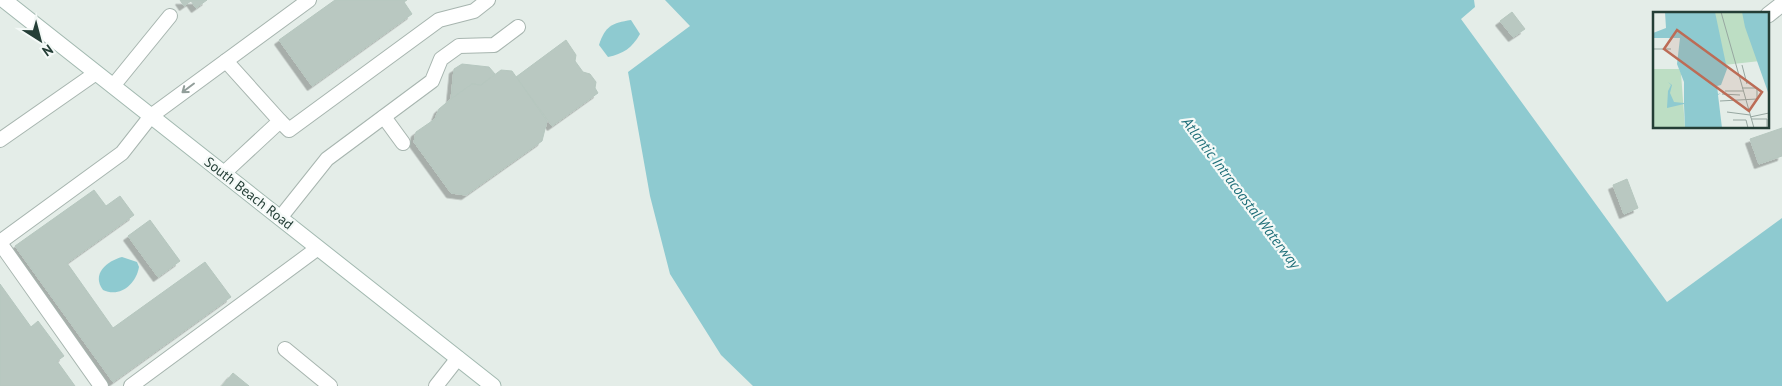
<svg xmlns="http://www.w3.org/2000/svg" width="1782" height="386" viewBox="0 0 1782 386" font-family="'PT Sans',sans-serif">
<style>
.water{fill:#8ecad0}
.building{fill:#b9c8c1;stroke:#b6c7bf;filter:url(#shadow)}
.lines{fill:none;stroke-linecap:round;stroke-linejoin:round}
.lane-casing{stroke:#a7b5af;stroke-width:16}
.street-casing{stroke:#a7b5af;stroke-width:17}
.secondary-casing{stroke:#a2b9b0;stroke-width:17}
.lane{stroke:#fff;stroke-width:14}
.street{stroke:#fff;stroke-width:15}
.secondary{stroke:#fff;stroke-width:15}
.oneway{stroke:#929e9a}
.labels{text-anchor:middle;stroke-width:4.5;stroke-linejoin:round;paint-order:stroke}
.street-label{font-size:14px;fill:#243e36;stroke:#f4f9f7}
.water-label{font-size:15px;font-style:italic;fill:#1f6f79;stroke:#f4f9f7}
.inset-road{fill:none;stroke:#97a7a1;stroke-width:1}
.view{fill:#bc6c56;fill-opacity:0.15;stroke:#bc6c56;stroke-width:2.5}
.inset-edge{fill:none;stroke:#243e36;stroke-width:2.5}
</style>
<defs>
<filter id="shadow"><feDropShadow dx="-4.5" dy="4.5" stdDeviation="0" flood-color="#0004"/></filter>
</defs>
<rect width="100%" height="100%" fill="#e4ede8"/>
<!-- water -->
<g class="water">
<polygon points="665,0 1474,0 1475,7 1461,19 1667,302 1782,218 1782,386 753,386 721,355 670,274 650,196 628,72 690,26"/>
<path d="M631 20 640 34C632 48 623 54 608 57L599 45C605 26 612 23 631 20Z"/>
<path d="M122 257 137 262 139 267C136 284 120 298 103 290 91 274 107 261 122 257Z"/>
</g>
<!-- building -->
<g class="building">
<polygon points="180,0 207,0 196,8 191,1 184,6"/>
<polygon points="335,0 407,0 404,2 412,14 312,86 279,40"/>
<polygon points="1512,12 1525,29 1513,37 1500,21"/>
<polygon points="566,40 576,55 575,61 583,72 590,74 596,82 595,88 598,93 552,126 516,77"/>
<polygon points="462,64 489,67 495,74 481,85 472,84 451,99 454,69"/>
<polygon points="501,70 512,71 547,121 542,141 466,195 451,193 414,142 416,132 435,119 439,109 451,99 472,84 481,85"/>
<polygon points="1782,128 1782,156 1759,164 1750,139"/>
<polygon points="1627,179 1638,208 1624,214 1613,185"/>
<polygon points="94,190 106,206 120,196 134,215 67,263 113,328 205,262 231,297 113,382 15,246"/>
<polygon points="150,220 180,261 158,277 128,236"/>
<polygon points="0,284 31,327 38,321 64,356 57,361 75,386 0,386"/>
<polygon points="233,373 249,386 222,386"/>
</g>
<g class="lines">
<!-- lane casing -->
<g class="lane-casing">
<g id="lane">
<polyline points="113,86 170,16"/>
<polyline points="384,117 403,143"/>
<polyline points="280,121 289,130 439,20 474,11 488,0"/>
<polyline points="0,140 96,73"/>
<polyline points="224,173 280,121 226,61"/>
<polyline points="280,218 327,159 432,81 441,59 459,46 494,45 518,27"/>
<polyline points="0,242 122,153 151,116 309,0"/>
<polyline points="0,243 101,386"/>
<polyline points="285,349 330,386"/>
<polyline points="131,386 318,248"/>
<polyline points="436,386 458,358"/>
</g>
</g>
<!-- street casing -->
<g class="street-casing">
<polyline id="street" points="1768,15 1782,4"/>
</g>
<!-- secondary casing -->
<g class="secondary-casing">
<polyline id="secondary" points="4,0 493,386"/>
</g>
<!-- lane -->
<use href="#lane" class="lane"/>
<!-- street -->
<use href="#street" class="street"/>
<!-- secondary -->
<use href="#secondary" class="secondary"/>
</g>
<!-- one-way arrows -->
<defs><path id="oneway-shaft" d="M-6 0H5M1.5-3L5.5 0L1.5 3" fill="none" stroke-width="1.6" stroke-linecap="round" stroke-linejoin="round" transform="scale(1.25)"/></defs>
<use class="oneway" href="#oneway-shaft" transform="translate(188 88) rotate(143)"/>
<g class="labels">
<!-- street labels -->
<g class="street-label">
<text transform="translate(249 193) rotate(38)" y="5">South Beach Road</text>
</g>
<!-- water labels -->
<g class="water-label">
<text transform="translate(1241 193) rotate(53)" y="5">Atlantic Intracoastal Waterway</text>
</g>
</g>
<!-- overview -->
<g transform="translate(1653 12)">
<rect width="116" height="116" fill="#e4ede8"/>
<path d="M57 0H95L107 49 71 53ZM0 57H26L28 61 32 116H0Z" fill="#bddec4"/>
<path d="M12 0H62L74 57 68 73 64 74 65 82 68 81 65 83 69 116H32L31 92 14 96 15 79 18 73 15 70 19 73 17 81 21 90 31 91V70L24 52 27 26H0V21L13 16ZM89 0H116V83L92 15Z" fill="#8ecad0"/>
<path class="inset-road" d="M68 0 101 116M0 37H18M89 53 94 72M72 79H90M69 82 87 83M67 89 104 87V76H89M74 100 97 103M97 105 116 101M98 107H114V115M80 108H93L95 116"/>
<path class="view" d="M24 18 109 80 96 99 11 37Z"/>
<rect width="116" height="116" class="inset-edge"/>
</g>
<!-- north arrow -->
<g transform="translate(40 40) rotate(144)" stroke="#f4f9f7" stroke-width="4" paint-order="stroke">
<path d="M0-4L9 19L0 12L-9 19Z" fill="#243e36"/>
<text y="-8" font-size="14" font-weight="bold" text-anchor="middle" fill="#243e36">N</text>
</g>
</svg>
